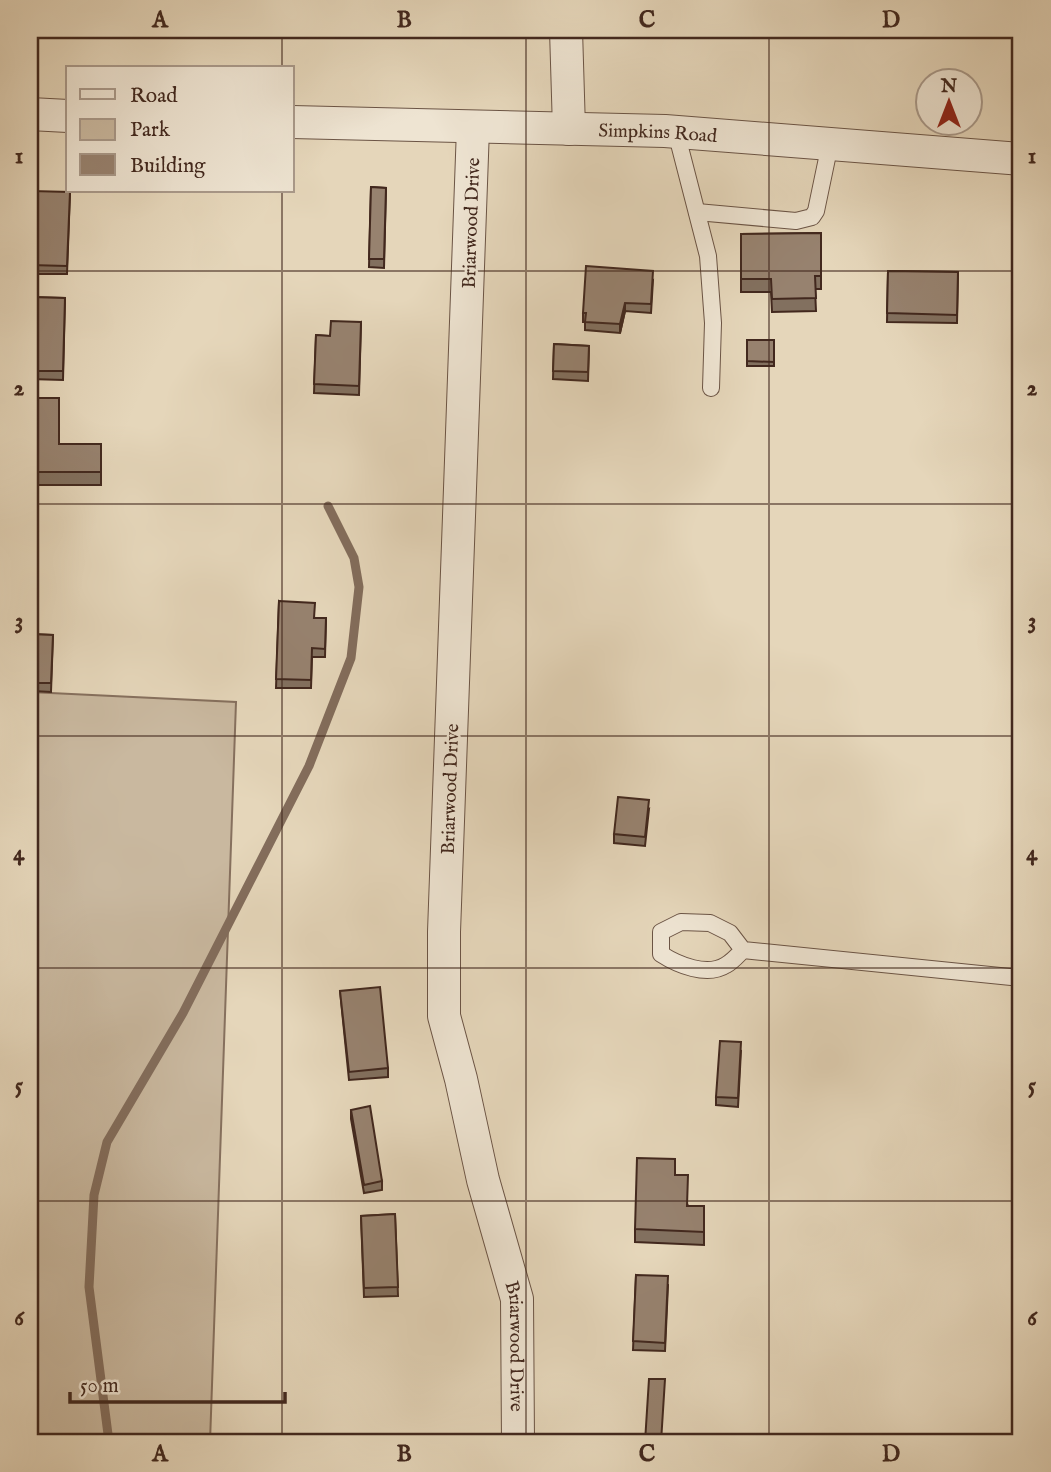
<svg xmlns="http://www.w3.org/2000/svg" width="1051" height="1472" viewBox="0 0 1051 1472" font-family="'IM FELL English',serif">
<style>
.green{fill:#c9b89f;stroke:#86705e;stroke-width:2}
.lines{fill:none;stroke-linecap:round;stroke-linejoin:round}
.stream{stroke:#836d5c;stroke-width:9}
.lane-casing{stroke:#6b5445;stroke-width:18}
.street-casing{stroke:#6b5445;stroke-width:34}
.lane{stroke:#eee4d2;stroke-width:16}
.street{stroke:#eee4d2;stroke-width:32}
.wall{fill:#82705f;stroke:#42281e;stroke-width:2}
.shaded-wall{fill:#6a5b4e;stroke:#42281e;stroke-width:2}
.building{fill:#97826f;stroke:#42281e;stroke-width:2}
.grid{fill:none;stroke:#42281e;stroke-width:2;stroke-opacity:0.55}
.labels{text-anchor:middle;stroke-width:5;stroke-linejoin:round;paint-order:stroke}
.street-label{font-size:19px;fill:#42281e;stroke:#eee4d2}
.neatline{fill:none;stroke:#42281e;stroke-width:2.5}
.grid-label{font-size:23px;text-anchor:middle;font-weight:bold;fill:#42281e}
</style>
<rect width="100%" height="100%" fill="#e5d6ba"/>
<filter id="stains"><feTurbulence type="fractalNoise" baseFrequency=".00286" numOctaves="4"/><feColorMatrix values="0 0 0 0 .2 0 0 0 0 .09 0 0 0 0 .02 0 0 0 .5 -.17"/></filter>
<radialGradient id="worn" r=".72"><stop offset=".6" stop-color="#630" stop-opacity="0"/><stop offset="1" stop-color="#630" stop-opacity=".3"/></radialGradient>
<!-- green -->
<polygon class="green" points="30,692 236,702 210,1442 30,1442"/>
<g class="lines">
<!-- stream -->
<polyline class="stream" points="109,1442 89,1287 94,1195 107,1142 183,1013 309,766 351,658 359,587 354,558 328,506"/>
<!-- lane casing -->
<g class="lane-casing">
<g id="lane">
<polyline points="676,132 708,256 713,323 711,388"/>
<polyline points="697,212 796,221 812,217 816,211 830,144"/>
<path d="M743 950C738 955 732 962 726 965 707 977 678 965 661 954V932L681 922 710 923 730 933 743 950 1021 978"/>
</g>
</g>
<!-- street casing -->
<g class="street-casing">
<g id="street">
<polyline points="566,30 569,129"/>
<polyline points="30,114 68,116"/>
<path id="s1" d="M292 122 665 131 1021 159"/>
<path id="s2" d="M473 128 444 932V1016L461 1079 483 1180 517 1299 518 1442"/>
</g>
</g>
<!-- lane -->
<use href="#lane" class="lane"/>
<!-- street -->
<use href="#street" class="street"/>
</g>
<!-- wall -->
<g class="wall">
<polygon points="371,187 386,188 384,268 369,267"/>
<polygon points="70,192 67,274 30,274 30,229"/>
<polygon points="821,233 821,289 815,289 816,311 772,312 771,292 741,292 741,234"/>
<polygon points="888,271 958,272 957,323 887,322"/>
<polygon points="653,280 651,313 625,311 620,333 585,330 585,322 583,322 583,313"/>
<polygon points="30,297 65,298 63,380 30,379"/>
<polygon points="361,322 359,395 314,393 316,335 330,336"/>
<rect x="747" y="340" width="27" height="26"/>
<polygon points="554,344 589,346 588,381 553,379"/>
<polygon points="30,398 59,444 101,444 101,485 30,485"/>
<polygon points="279,601 315,618 326,618 325,657 312,657 311,688 276,688"/>
<polygon points="30,634 53,635 51,692 34,691 34,702 30,702"/>
<polygon points="649,809 645,846 614,843 614,834"/>
<polygon points="340,991 388,1068 388,1077 349,1080"/>
<polygon points="741,1050 738,1107 716,1105 716,1097"/>
<polygon points="351,1110 382,1181 382,1190 364,1193 351,1119"/>
<polygon points="675,1175 688,1206 704,1206 704,1245 635,1242 635,1229"/>
<polygon points="395,1214 398,1296 364,1297 361,1216"/>
<polygon points="636,1275 668,1285 665,1351 633,1350"/>
</g>
<!-- shaded-wall -->
<polygon class="shaded-wall" points="625,303 625,311 620,333 620,324"/>
<!-- building -->
<g class="building">
<polygon points="371,187 386,188 384,259 369,259"/>
<polygon points="31,191 70,192 67,266 30,265"/>
<polygon points="821,233 821,276 815,276 816,298 772,299 771,279 741,279 741,234"/>
<polygon points="586,266 653,271 651,304 625,303 620,324 585,322 586,313 583,313"/>
<polygon points="888,271 958,272 957,315 887,313"/>
<polygon points="30,297 65,298 63,371 30,371"/>
<polygon points="331,321 361,322 359,386 314,384 316,335 330,336"/>
<polygon points="747,340 774,340 774,362 747,361"/>
<polygon points="554,344 589,346 588,372 553,371"/>
<polygon points="30,398 59,398 59,444 101,444 101,472 30,472"/>
<polygon points="279,601 315,603 314,618 326,618 325,649 312,648 311,680 276,679"/>
<polygon points="30,634 53,635 51,683 34,683 34,694 30,693"/>
<polygon points="618,797 649,800 645,837 614,834"/>
<polygon points="380,987 388,1068 349,1072 340,991"/>
<polygon points="720,1041 741,1042 738,1098 716,1097"/>
<polygon points="370,1106 382,1181 364,1185 351,1110"/>
<polygon points="637,1158 675,1159 675,1175 688,1175 687,1206 704,1206 704,1232 635,1229"/>
<polygon points="395,1214 398,1287 364,1288 361,1216"/>
<polygon points="636,1275 668,1276 665,1343 633,1341"/>
<polygon points="649,1379 665,1379 661,1442 645,1442"/>
</g>
<!-- grid -->
<path class="grid" d="M282 30V68M526 30V1442M769 30V1442M282 191V1442M30 271H1021M30 504H1021M30 736H1021M30 968H1021M30 1201H1021"/>
<g class="labels">
<!-- street labels -->
<g class="street-label">
<text dy="7" stroke="none"><textPath href="#s1" startOffset="366">Simpkins Road</textPath></text>
<text transform="translate(470 223) rotate(-88)" y="7">Briarwood Drive</text>
<text transform="translate(449 789) rotate(-88)" y="7">Briarwood Drive</text>
<text dy="7" stroke="none"><textPath href="#s2" startOffset="1228">Briarwood Drive</textPath></text>
</g>
</g>
<!-- margin -->
<rect width="1051" height="1472" fill="none" stroke="#e5d6ba" stroke-width="77"/>
<!-- legend -->
<rect x="66" y="66" width="228" height="126" fill="#eee4d2" stroke="#a9998a" stroke-width="2"/>
<rect x="80" y="89" width="35" height="10" fill="#eee4d2" stroke="#a9998a" stroke-width="2"/>
<text x="130" y="102" font-size="21" fill="#42281e">Road</text>
<rect x="80" y="119" width="35" height="21" fill="#c9b89f" stroke="#a9998a" stroke-width="2"/>
<text x="130" y="136" font-size="21" fill="#42281e">Park</text>
<rect x="80" y="154" width="35" height="21" fill="#97826f" stroke="#a9998a" stroke-width="2"/>
<text x="130" y="172" font-size="21" fill="#42281e">Building</text>
<!-- north arrow -->
<g transform="translate(949 102)"><circle r="33" fill="#eee4d2" stroke="#a9998a" stroke-width="2"/>
<path d="M0-5L12 26L0 18L-12 26Z" fill="#8f2418"/>
<text y="-10" font-size="19" font-weight="bold" text-anchor="middle" fill="#42281e">N</text>
</g>
<!-- scale -->
<path d="M70 1392v10h215v-10" fill="none" stroke="#42281e" stroke-width="3.5"/>
<text x="80" y="1392" font-size="21" fill="#42281e" stroke="#eee4d2" stroke-width="5" paint-order="stroke">50 m</text>
<rect x="38" y="38" width="974" height="1396" class="neatline"/>
<g class="grid-label">
<text x="160" y="27">A</text>
<text x="404" y="27">B</text>
<text x="647" y="27">C</text>
<text x="891" y="27">D</text>
<text x="19" y="163">1</text>
<text x="1032" y="163">1</text>
<text x="19" y="395">2</text>
<text x="1032" y="395">2</text>
<text x="19" y="628">3</text>
<text x="1032" y="628">3</text>
<text x="19" y="860">4</text>
<text x="1032" y="860">4</text>
<text x="19" y="1093">5</text>
<text x="1032" y="1093">5</text>
<text x="19" y="1325">6</text>
<text x="1032" y="1325">6</text>
<text x="160" y="1461">A</text>
<text x="404" y="1461">B</text>
<text x="647" y="1461">C</text>
<text x="891" y="1461">D</text>
</g>
<rect width="100%" height="100%" filter="url(#stains)"/>
<rect width="100%" height="100%" fill="url(#worn)"/>
</svg>
